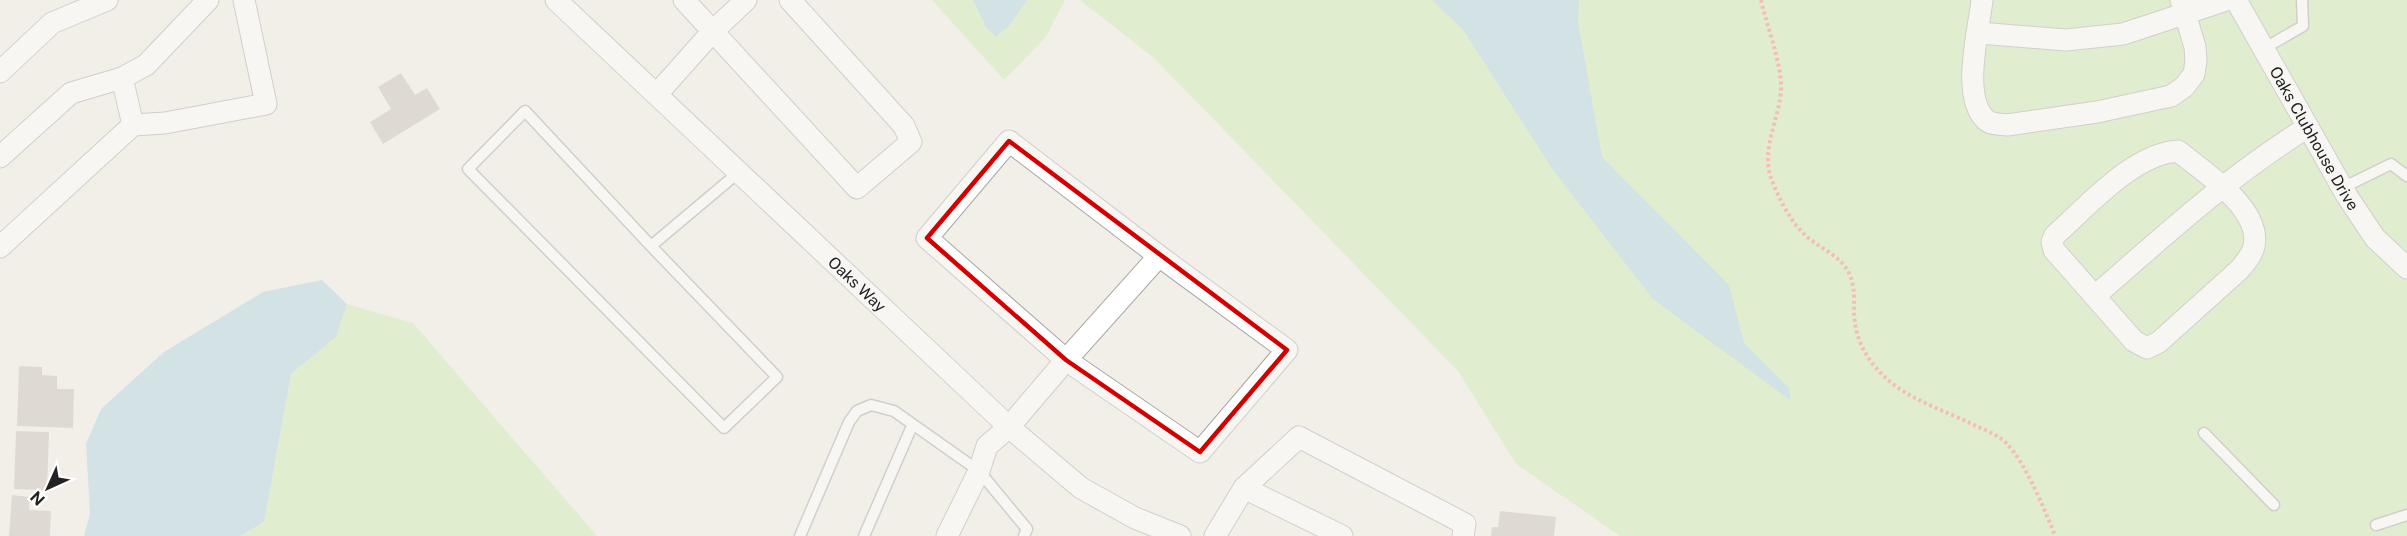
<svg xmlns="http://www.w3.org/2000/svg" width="2407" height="536" viewBox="0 0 2407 536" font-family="'Public Sans',sans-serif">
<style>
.grass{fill:#cdebb0}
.water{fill:#aad3df}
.building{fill:#c7bfb8}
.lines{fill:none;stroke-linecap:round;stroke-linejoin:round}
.lane-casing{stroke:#a9a9a9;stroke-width:13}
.street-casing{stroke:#a9a9a9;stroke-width:23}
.path{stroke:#fa8072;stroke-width:4;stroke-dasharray:3 3;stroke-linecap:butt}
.lane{stroke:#fff;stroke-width:10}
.street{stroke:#fff;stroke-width:21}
.marked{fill:none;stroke:#d40000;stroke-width:4.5;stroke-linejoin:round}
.labels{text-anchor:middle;stroke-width:4.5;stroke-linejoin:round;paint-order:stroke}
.street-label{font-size:16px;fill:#222;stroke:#fff}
</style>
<rect width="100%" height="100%" fill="#f2efe9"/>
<!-- grass -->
<g class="grass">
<polygon points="932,0 1065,0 1046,37 1004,80"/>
<polygon points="1080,0 2407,0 2407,536 1620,536 1516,464 1458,371 1154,58"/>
<polygon points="347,304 413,323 597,536 240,536 264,522 291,374 336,337"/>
</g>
<!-- water -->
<g class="water">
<polygon points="973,0 1027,0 1009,26 996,37 986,27"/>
<polygon points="1432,0 1579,0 1578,22 1602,157 1729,285 1744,343 1789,388 1790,400 1653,299 1553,170 1464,31"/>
<polygon points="322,280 347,304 336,337 291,374 264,522 240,536 84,536 90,514 86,444 101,409 164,352 263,292"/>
</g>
<!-- building -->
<g class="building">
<polygon points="401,73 415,95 427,88 440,109 383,144 370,122 391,109 378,87"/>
<polygon points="19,366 42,367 42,375 57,376 57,389 74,389 73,428 17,426"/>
<polygon points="16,431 49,432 47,490 14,489"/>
<polygon points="12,495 30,497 29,510 51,511 50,536 9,536"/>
<polygon points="1500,511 1556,517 1554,536 1491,536 1492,527 1498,527"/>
</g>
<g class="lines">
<!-- lane casing -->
<g class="lane-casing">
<g id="lane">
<polyline points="2263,49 2303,26 2302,0"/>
<polyline points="2342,188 2391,164 2407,176"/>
<polyline points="651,246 777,377 724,428 468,169 525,111 651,246 739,172"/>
<polyline points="2204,433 2274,505"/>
<polyline points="2376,525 2407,515"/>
<polyline points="800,536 849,422 857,411 871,405 894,411 979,471 1027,529 1024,536"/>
<polyline points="864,536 912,426"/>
</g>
</g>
<!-- street casing -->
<g class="street-casing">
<g id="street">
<path id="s1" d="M556 0 1009 427 1081 488 1135 518 1180 536"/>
<polyline points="684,0 857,188 911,142 904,126 790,0"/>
<path d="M1982 0C1979 30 1961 95 1985 119 1991 125 1999 124 2007 125L2097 112 2171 96 2184 87 2194 74 2196 61 2195 47 2181 0"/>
<path id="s2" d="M2236 0 2347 196 2375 238 2407 268"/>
<polyline points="1979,33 2066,40 2123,34 2226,0"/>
<polyline points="0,72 52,23 107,0"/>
<polyline points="122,78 133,125"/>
<polyline points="657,94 713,31 746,0"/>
<polygon points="1009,141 1159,256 1287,350 1200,452 1066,360 927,238"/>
<path d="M2178 151C2203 171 2262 209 2254 246 2252 256 2245 263 2239 270L2159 342 2147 348 2134 341 2054 250 2052 242 2055 235C2089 205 2133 154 2178 151Z"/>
<polyline points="0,157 71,93 122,78 146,65 208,0"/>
<polyline points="0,247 133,125 165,123 266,104 244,0"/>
<path d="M2096 295C2164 236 2230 175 2308 127"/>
<polyline points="1244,488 1342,536"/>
<polyline points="947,536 979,471 987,446 1009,427 1066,360 1159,256"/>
<polyline points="1215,536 1244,488 1299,437 1465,524 1463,536"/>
</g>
</g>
<!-- path -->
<path class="path" d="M1761 0C1767 27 1779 55 1781 84 1782 117 1759 147 1772 181 1780 200 1790 221 1805 235 1819 248 1840 255 1849 273 1855 286 1854 300 1854 313 1855 335 1863 354 1878 370 1902 398 1944 410 1976 426 1987 431 1999 435 2007 444 2025 462 2046 512 2055 536"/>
<!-- lane -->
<use href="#lane" class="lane"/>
<!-- street -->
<use href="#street" class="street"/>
</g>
<!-- marked area -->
<path d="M0 0H2407V536H0ZM1009 141 1287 350 1200 452 1066 360 927 238Z" fill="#f2efe9" fill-opacity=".55" fill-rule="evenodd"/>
<path class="marked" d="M1009 141 1287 350 1200 452 1066 360 927 238Z"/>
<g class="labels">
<!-- street labels -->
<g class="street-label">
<text dy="6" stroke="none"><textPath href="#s2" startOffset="159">Oaks Clubhouse Drive</textPath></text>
<text dy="6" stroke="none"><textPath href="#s1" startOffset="414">Oaks Way</textPath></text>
</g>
</g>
<!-- north arrow -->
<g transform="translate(48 488) rotate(225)" stroke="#ffffff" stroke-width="4.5" paint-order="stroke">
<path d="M0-4.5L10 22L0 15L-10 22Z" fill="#222222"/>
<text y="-9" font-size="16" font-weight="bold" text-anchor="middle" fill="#222222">N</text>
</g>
</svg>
